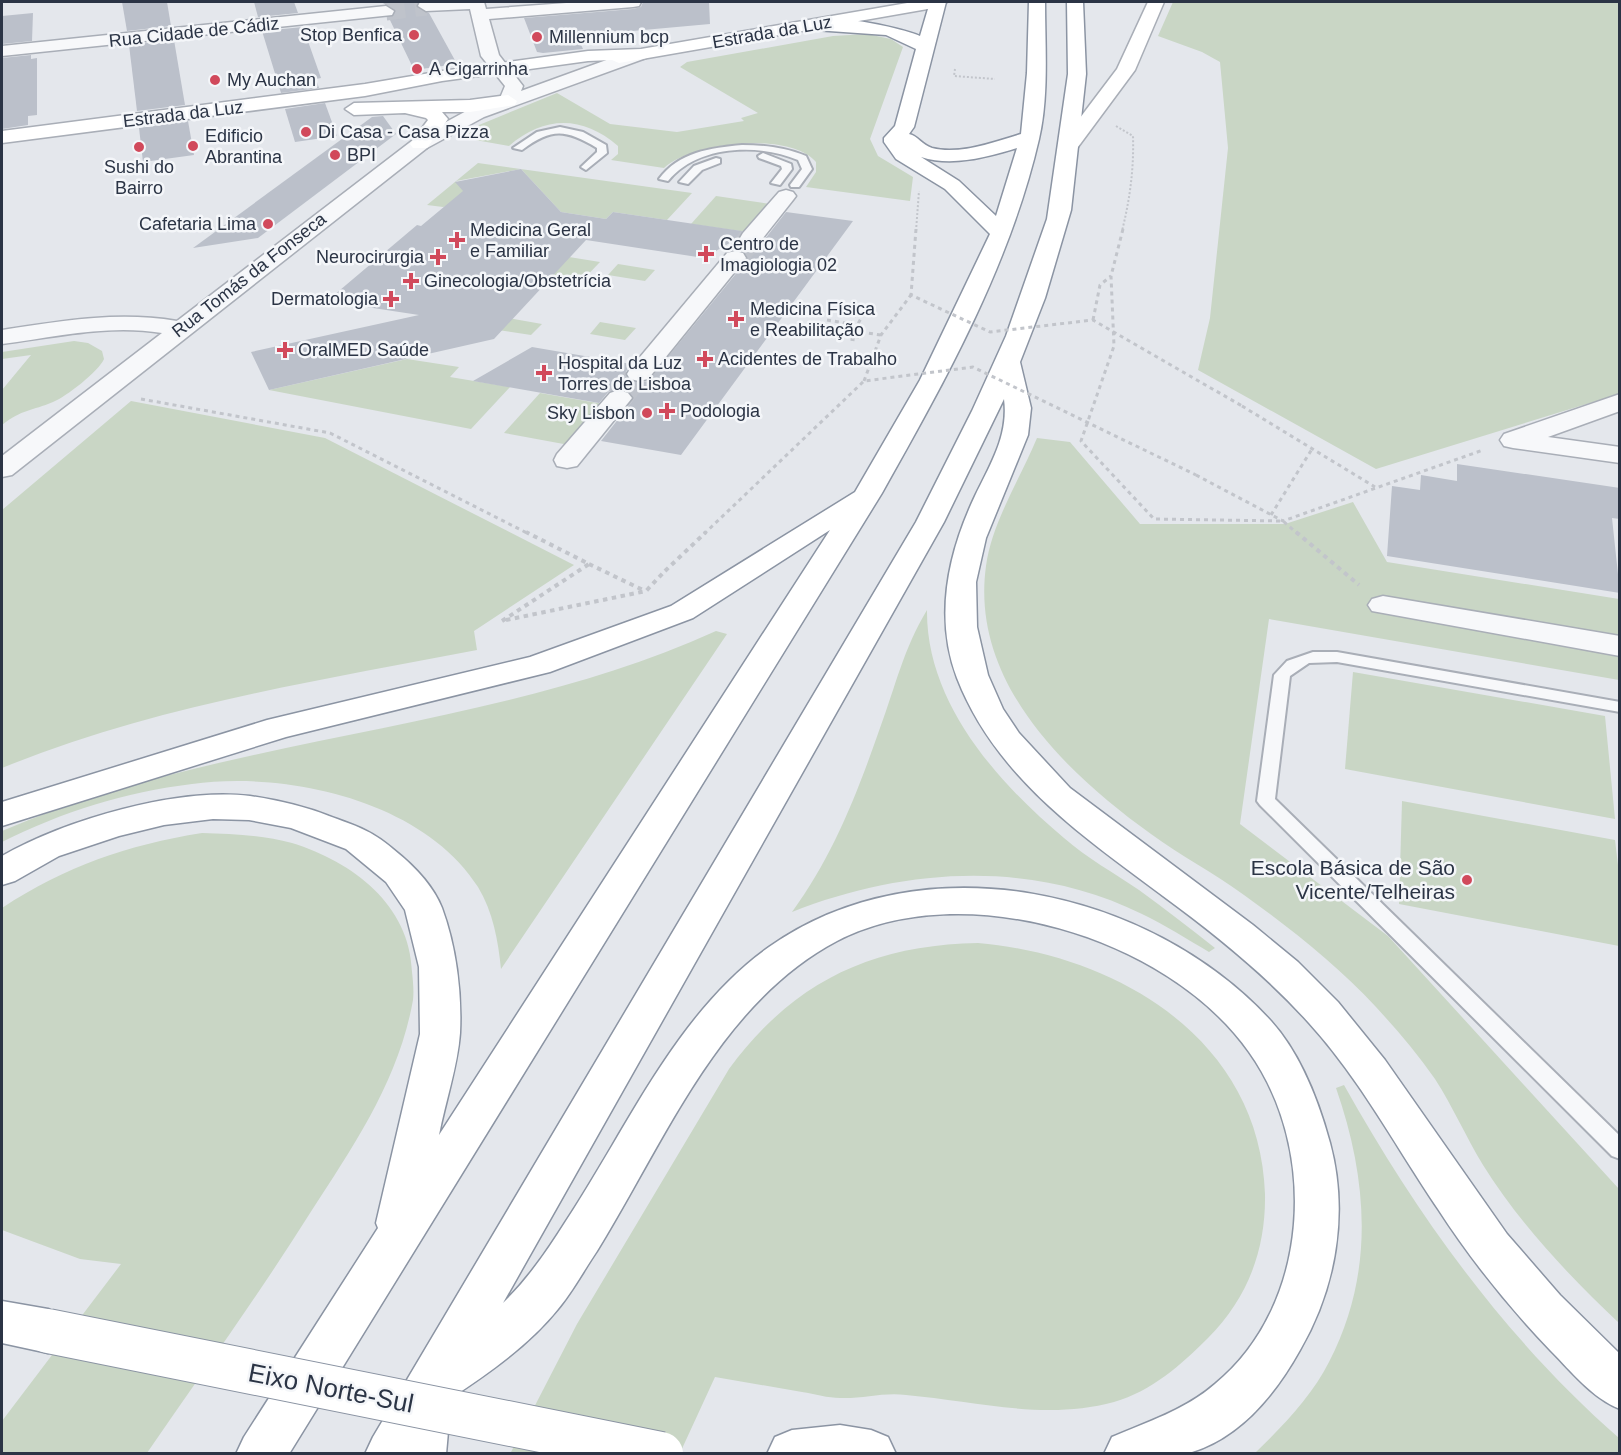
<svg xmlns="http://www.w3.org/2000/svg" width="1621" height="1455" viewBox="0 0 1621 1455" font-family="Arial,sans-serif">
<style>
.green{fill:#c9d6c5}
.building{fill:#bbc0ca}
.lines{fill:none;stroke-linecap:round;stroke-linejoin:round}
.street-tunnel-far1{stroke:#bfc3cb;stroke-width:19;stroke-dasharray:19 10;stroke-linecap:butt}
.street-tunnel{stroke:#bfc3cb;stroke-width:25;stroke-dasharray:25 13;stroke-linecap:butt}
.lane-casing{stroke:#a9aeb7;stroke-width:4}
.street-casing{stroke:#a9aeb7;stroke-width:3}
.secondary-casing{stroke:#a9aeb7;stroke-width:3}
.highway-casing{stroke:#8b94a3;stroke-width:3}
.path-far2{stroke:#c2c5cb;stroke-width:2;stroke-dasharray:2 2;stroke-linecap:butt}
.path-far1{stroke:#c2c5cb;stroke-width:3;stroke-dasharray:4 4;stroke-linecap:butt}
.path{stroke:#c2c5cb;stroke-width:4;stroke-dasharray:4.5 4.5;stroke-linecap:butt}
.lane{fill:#f7f8fa;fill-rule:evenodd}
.street{fill:#f7f8fa;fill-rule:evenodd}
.secondary{fill:#fff;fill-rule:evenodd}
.highway{fill:#fff;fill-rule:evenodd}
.highway-bridge-casing{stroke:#8b94a3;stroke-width:46;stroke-linecap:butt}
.path-bridge-far2{stroke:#c2c5cb;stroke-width:2;stroke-dasharray:2 2;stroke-linecap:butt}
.path-bridge-far1{stroke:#c2c5cb;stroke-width:3;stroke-dasharray:4 4;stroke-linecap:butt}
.path-bridge{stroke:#c2c5cb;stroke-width:4;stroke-dasharray:4.5 4.5;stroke-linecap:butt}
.highway-bridge{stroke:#fff;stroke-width:44}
.poi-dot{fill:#d1495b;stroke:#f4f6f9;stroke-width:2}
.labels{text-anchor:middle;stroke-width:5;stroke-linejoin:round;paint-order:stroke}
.far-street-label{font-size:18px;fill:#2b3445;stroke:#f4f6f9}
.far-poi-label{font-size:18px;fill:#2b3445;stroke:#f4f6f9;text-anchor:start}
.poi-label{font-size:21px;fill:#2b3445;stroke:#f4f6f9;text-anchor:end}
.near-street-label{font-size:26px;fill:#2b3445;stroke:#f4f6f9}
</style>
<rect width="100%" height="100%" fill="#e4e7ec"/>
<!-- green -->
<g class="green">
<polygon points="1173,2 1619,2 1619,394 1376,469 1198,370 1210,318 1228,148 1220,62 1202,52 1158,36"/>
<path d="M867 34 891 39 903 47 870 139 878 156 913 177 910 201 806 187 816 172V162C789 131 691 142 664 168L611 160 618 154V146C582 115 544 116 509 146L464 138 479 125 557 93 610 124 677 132 744 121 741 118 758 113 680 67 687 62 833 36Z"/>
<polygon points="478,163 692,193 667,220 613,212 606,219 561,212 521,169 456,181 472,202 443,207 427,205"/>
<polygon points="716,196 770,204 747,232 691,224"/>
<polygon points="569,257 600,262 578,285 546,280"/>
<polygon points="618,264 655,270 645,281 608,275"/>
<polygon points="503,317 542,324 531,335 491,329"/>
<polygon points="600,322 636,328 625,340 590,334"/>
<path d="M74 341 88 343 102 351 104 359C99 371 66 397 53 402 32 411 22 409 2 425V390L31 355 2 359V352Z"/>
<polygon points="407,359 459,367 450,377 510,387 471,429 269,390"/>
<polygon points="540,393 603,404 569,445 504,433"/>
<path d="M131 401 325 438 574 565 474 631 477 650C317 681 153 706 2 768V510Z"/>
<path d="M1037 438 1070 442 1140 524H1285L1353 502 1387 562 1619 599V680L1269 619 1240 824 1388 936 1619 1189V1323C1570 1277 1519 1223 1483 1165 1466 1137 1453 1107 1435 1079 1417 1053 1397 1030 1376 1007 1337 965 1290 928 1244 895 1214 873 1181 856 1151 834 1066 773 970 682 986 566 992 522 1020 479 1037 438Z"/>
<path d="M927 610C926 702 997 782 1064 838 1087 858 1114 873 1139 890 1165 909 1190 928 1215 948L1209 952C1187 939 1165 925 1142 914 1031 859 904 868 792 912 833 856 857 794 880 728 896 685 903 650 927 610Z"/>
<path d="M716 631 727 634 501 969C498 940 493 912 478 887 423 800 286 771 192 784 125 792 62 812 2 842V831C230 733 489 734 716 631Z"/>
<polygon points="1353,672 1605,716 1615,819 1345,769"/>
<polygon points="1402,801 1615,840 1620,882 1619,946 1399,904"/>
<path d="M202 833C232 834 263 835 292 843 353 862 410 905 412 972 413 981 414 991 413 1000 399 1079 355 1144 312 1210 260 1293 202 1373 147 1453H2V1421L121 1264 80 1259 2 1230V908C66 866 127 845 202 833Z"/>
<path d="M978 943C1117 955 1260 1039 1265 1194 1266 1249 1248 1298 1208 1338 1181 1365 1152 1391 1114 1402 1045 1421 975 1401 906 1395 884 1392 862 1399 840 1398 828 1398 815 1394 802 1392 773 1387 744 1382 715 1377L680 1453 510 1454 577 1324 729 1069C793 982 871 945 978 943Z"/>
<path d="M1344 1085C1418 1217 1505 1338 1619 1438V1453H1255C1282 1427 1312 1396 1329 1362 1375 1273 1368 1180 1336 1088Z"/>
</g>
<!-- building -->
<g class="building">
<polygon points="122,2 167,2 171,26 127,31"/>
<polygon points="254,2 294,2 298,13 258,17"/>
<polygon points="381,2 418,2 416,7 429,13 457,64 414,70 389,18 394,16 396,10"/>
<polygon points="643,2 709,2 710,24 577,36 583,49 543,53 537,52 524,18 633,9 641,7"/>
<polygon points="33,13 32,41 2,44 2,16"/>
<polygon points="303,27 321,78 316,79 319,88 281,93 262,31"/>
<polygon points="174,40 185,105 137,111 129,45"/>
<polygon points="31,55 31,59 37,58 37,115 28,116 28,125 2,129 2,58"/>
<polygon points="325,103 337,136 295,142 285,109"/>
<polygon points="383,116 396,134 258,238 193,248 372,117"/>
<polygon points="188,121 194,155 143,162 139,128"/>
<polygon points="521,169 561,212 606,219 613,212 742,231 738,238 704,258 586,240 494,339 269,390 251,352 419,315 327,301 417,225 421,226 463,191 455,182"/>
<polygon points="786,212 853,221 681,455 601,441 634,399 629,391 620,388 609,391 599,403 473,381 532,347 631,364 625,373 628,380 639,383 648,381 748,259 746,254 754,245 761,244"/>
<polygon points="1457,464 1620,488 1620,519 1612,518 1620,593 1387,556 1392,486 1420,490 1421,475 1457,481"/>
</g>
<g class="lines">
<!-- street-tunnel-far1 -->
<polyline class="street-tunnel-far1" points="386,11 426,6"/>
<!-- street-tunnel -->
<g class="street-tunnel">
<polyline points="735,258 751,238"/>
<polyline points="619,398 639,374"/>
</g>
<!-- lane casing -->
<g class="lane-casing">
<g id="lane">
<path d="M560 127 583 132 606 145 607 153 586 170 581 167 597 152V148C565 129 552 128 522 150L513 148 537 132Z"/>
<path d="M742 145C764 145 784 147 806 156L812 169 799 187H791L790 185 802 169 798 160C758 143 697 145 668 181L659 179C679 152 710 148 742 145Z"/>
<polygon points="763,153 791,164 792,169 780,185 771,183 782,169 781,166 759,158 758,156"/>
<polygon points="716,158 720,159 720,163 702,170 688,184 679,182 694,166"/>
<polygon points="1313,652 1337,652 1620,702 1620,712 1337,662 1309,663 1290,676 1275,799 1620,1136 1620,1159 1612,1156 1260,805 1257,801 1274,675 1287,661"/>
</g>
</g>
<!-- street casing -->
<g class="street-casing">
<g id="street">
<path d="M420 2H484L486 9 580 2H641L639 6 633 7 489 19 499 55 523 86 521 91 634 50H646L649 54 646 58 484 117 427 148 12 475 2 477V456L162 333C109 324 55 337 2 344V330C61 321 117 311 177 321L413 140 470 109 500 98 505 86 481 56 470 9 426 11 418 6Z"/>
<polygon points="386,6 394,11 392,15 2,56 2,46"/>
<polygon points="786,190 793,192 796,196 793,200 759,243 743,243 740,238 743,233 779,192"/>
<polygon points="735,251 743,253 746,258 648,379 639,381 630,379 627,374 630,369 727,253"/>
<polygon points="619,390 628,393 632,398 628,403 577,466 567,468 557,466 554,460 557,454 610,393"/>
<polygon points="1620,394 1620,411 1548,437 1620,447 1620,463 1513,448 1504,446 1500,440 1504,434"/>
<polygon points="1383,596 1620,636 1620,656 1372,611 1368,605 1372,599"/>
</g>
</g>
<!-- secondary casing -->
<g class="secondary-casing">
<g id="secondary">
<polygon points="913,2 947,2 939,7 619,63 612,60 588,61 442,81 365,96 2,143 2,131 365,84 442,71 588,51 641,49"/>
<polygon points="1148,2 1164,2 1135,70 1075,151 1061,151 1058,147 1117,69"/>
<polygon points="508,95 517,101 515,105 470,112 442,112 448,119 427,148 413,148 410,144 428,120 426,118 405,113 354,115 345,109 354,103 470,100"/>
</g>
</g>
<!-- highway casing -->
<g class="highway-casing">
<g id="highway">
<path d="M930 2H946L914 127 909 134C918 136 922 145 932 148 960 155 994 142 1021 134L1027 73 1029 2H1045C1045 46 1049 96 1039 139 1010 265 945 381 882 493L289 1454H236L244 1437 378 1228 376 1223 420 1034 419 967 405 910 386 882 346 849 291 828 249 820 213 819 164 825 119 836 59 856 15 881 2 885V856C65 820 177 787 250 796 277 800 304 806 329 816 356 826 371 830 393 849 412 864 433 885 442 908 456 946 462 992 460 1033 458 1065 445 1103 439 1135L830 530 693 618 550 672 286 737 2 826V802L267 720 530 657 671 606 855 492 920 380 990 234 945 189 896 159 884 142V138L895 126 916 49 886 35 815 30 806 25C819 9 902 28 920 36ZM1017 148 996 216 959 181 921 157C952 167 987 157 1017 148Z"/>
<path d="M1067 2H1083L1086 74 1071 210 1045 298 1020 362 1031 408 1028 435 986 538 976 582 977 627 988 675 1003 709 1019 733 1070 788 1253 925 1298 962 1338 1002 1385 1060 1507 1234 1560 1295 1620 1354V1409C1592 1398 1572 1372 1551 1351 1509 1307 1471 1260 1438 1209 1396 1147 1360 1079 1309 1023 1266 975 1215 934 1163 896 1081 835 995 776 957 678 934 617 948 553 975 496 990 465 1009 435 1004 399L944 522 503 1303C528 1279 547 1251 566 1221 627 1129 676 1013 769 947 922 839 1149 888 1271 1021 1300 1053 1319 1102 1330 1143 1349 1213 1336 1288 1300 1350 1276 1393 1241 1437 1192 1452 1173 1455 1126 1454 1104 1454L1112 1437C1147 1422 1185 1410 1215 1384 1310 1306 1319 1150 1249 1052 1168 937 964 875 837 941 718 1004 664 1143 597 1251 584 1270 573 1291 558 1309 529 1345 489 1373 451 1398L446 1454H365L373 1437 916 522 972 411 1006 336 1047 219 1068 74Z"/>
<polygon points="2,1301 48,1309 65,1316 71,1331 65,1346 48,1353 2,1343"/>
<polygon points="840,1425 871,1430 888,1437 896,1454 767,1454 775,1437 792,1430"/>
</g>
</g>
<!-- path-far2 -->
<g class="path-far2">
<polyline points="955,69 954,76 995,79"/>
<path d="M1116 126 1133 136C1134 168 1130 199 1122 231"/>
</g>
<!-- path-far1 -->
<g class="path-far1">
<polyline points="1123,229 1111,276 1114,346 1081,441 1154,519 1283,521 1298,534"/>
<polyline points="827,320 851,324 856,314 863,315 849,339 857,340 860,332 881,335"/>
<polyline points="1093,320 1100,285 1111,276"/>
<polyline points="864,381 881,335 911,295"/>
<polyline points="141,399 330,433 529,534"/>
<polyline points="1242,406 1375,487"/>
<polyline points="1196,475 1283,521 1483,450"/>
<polyline points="1271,515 1312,449"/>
</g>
<!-- path -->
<g class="path">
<polyline points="1296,532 1359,585"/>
<polyline points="589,564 645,591"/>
<polyline points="506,620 646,591 665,571"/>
<polyline points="502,621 589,564 526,532"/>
</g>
<!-- lane -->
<use href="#lane" class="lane"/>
<!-- street -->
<use href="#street" class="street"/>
<!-- secondary -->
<use href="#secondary" class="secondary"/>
<!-- highway -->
<use href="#highway" class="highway"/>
<!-- highway-bridge casing -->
<g class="highway-bridge-casing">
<polyline id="highway-bridge" points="48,1331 661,1454"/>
</g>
<!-- path-bridge-far2 -->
<polyline class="path-bridge-far2" points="916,231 919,191"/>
<!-- path-bridge-far1 -->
<g class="path-bridge-far1">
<polyline points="916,229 911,295 990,332 1093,320 1242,406"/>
<polyline points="704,534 864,381 973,367 1196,475"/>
</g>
<!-- path-bridge -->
<polyline class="path-bridge" points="665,571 706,532"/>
<!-- highway-bridge -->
<use href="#highway-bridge" class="highway-bridge"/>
</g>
<!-- markers -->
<g class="poi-dot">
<circle cx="414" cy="35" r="6"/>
<circle cx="537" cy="37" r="6"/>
<circle cx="417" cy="69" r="6"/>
<circle cx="215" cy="80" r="6"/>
<circle cx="306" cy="132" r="6"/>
<circle cx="193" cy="146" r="6"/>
<circle cx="139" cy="147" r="6"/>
<circle cx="335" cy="155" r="6"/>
<circle cx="268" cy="224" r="6"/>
<path d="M454 231h6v6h6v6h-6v6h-6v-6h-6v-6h6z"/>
<path d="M703 245h6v6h6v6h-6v6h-6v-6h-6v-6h6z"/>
<path d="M435 248h6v6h6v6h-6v6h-6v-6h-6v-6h6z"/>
<path d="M408 272h6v6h6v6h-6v6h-6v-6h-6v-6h6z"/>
<path d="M388 290h6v6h6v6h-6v6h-6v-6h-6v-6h6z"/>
<path d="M733 310h6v6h6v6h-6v6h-6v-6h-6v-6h6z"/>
<path d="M282 341h6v6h6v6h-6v6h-6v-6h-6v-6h6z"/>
<path d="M702 350h6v6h6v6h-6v6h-6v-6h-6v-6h6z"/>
<path d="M541 364h6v6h6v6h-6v6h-6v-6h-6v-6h6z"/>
<path d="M664 402h6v6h6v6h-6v6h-6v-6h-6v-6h6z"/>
<circle cx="647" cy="413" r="6"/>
<circle cx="1467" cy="880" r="6"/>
</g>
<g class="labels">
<!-- far-street labels -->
<g class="far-street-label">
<text transform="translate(194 32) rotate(-6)" y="6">Rua Cidade de Cádiz</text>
<text transform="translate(772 32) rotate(-10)" y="6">Estrada da Luz</text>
<text transform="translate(183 114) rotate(-7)" y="6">Estrada da Luz</text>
<text transform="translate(249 275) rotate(-38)" y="6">Rua Tomás da Fonseca</text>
</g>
<!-- far-poi labels -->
<g class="far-poi-label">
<text x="402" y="41" text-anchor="end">Stop Benfica</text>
<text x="549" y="43">Millennium bcp</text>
<text x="429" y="75">A Cigarrinha</text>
<text x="227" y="86">My Auchan</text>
<text x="318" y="138">Di Casa - Casa Pizza</text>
<text x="205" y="142">Edificio<tspan x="205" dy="21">Abrantina</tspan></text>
<text x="347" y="161">BPI</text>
<text x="139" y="173" text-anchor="middle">Sushi do<tspan x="139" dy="21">Bairro</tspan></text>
<text x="256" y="230" text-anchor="end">Cafetaria Lima</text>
<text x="470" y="236">Medicina Geral<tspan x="470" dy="21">e Familiar</tspan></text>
<text x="720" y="250">Centro de<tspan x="720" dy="21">Imagiologia 02</tspan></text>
<text x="424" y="263" text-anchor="end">Neurocirurgia</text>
<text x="424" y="287">Ginecologia/Obstetrícia</text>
<text x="378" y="305" text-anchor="end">Dermatologia</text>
<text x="750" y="315">Medicina Física<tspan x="750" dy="21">e Reabilitação</tspan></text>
<text x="298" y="356">OralMED Saúde</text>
<text x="718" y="365">Acidentes de Trabalho</text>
<text x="558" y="369">Hospital da Luz<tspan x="558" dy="21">Torres de Lisboa</tspan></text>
<text x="680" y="417">Podologia</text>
<text x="635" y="419" text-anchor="end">Sky Lisbon</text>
</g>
<!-- poi labels -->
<g class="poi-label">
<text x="1455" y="875">Escola Básica de São<tspan x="1455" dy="24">Vicente/Telheiras</tspan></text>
</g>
<!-- near-street labels -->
<g class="near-street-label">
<text transform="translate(331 1388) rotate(11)" y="9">Eixo Norte-Sul</text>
</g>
</g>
<!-- border -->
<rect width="1621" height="1455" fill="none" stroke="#2b3445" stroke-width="6"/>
</svg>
